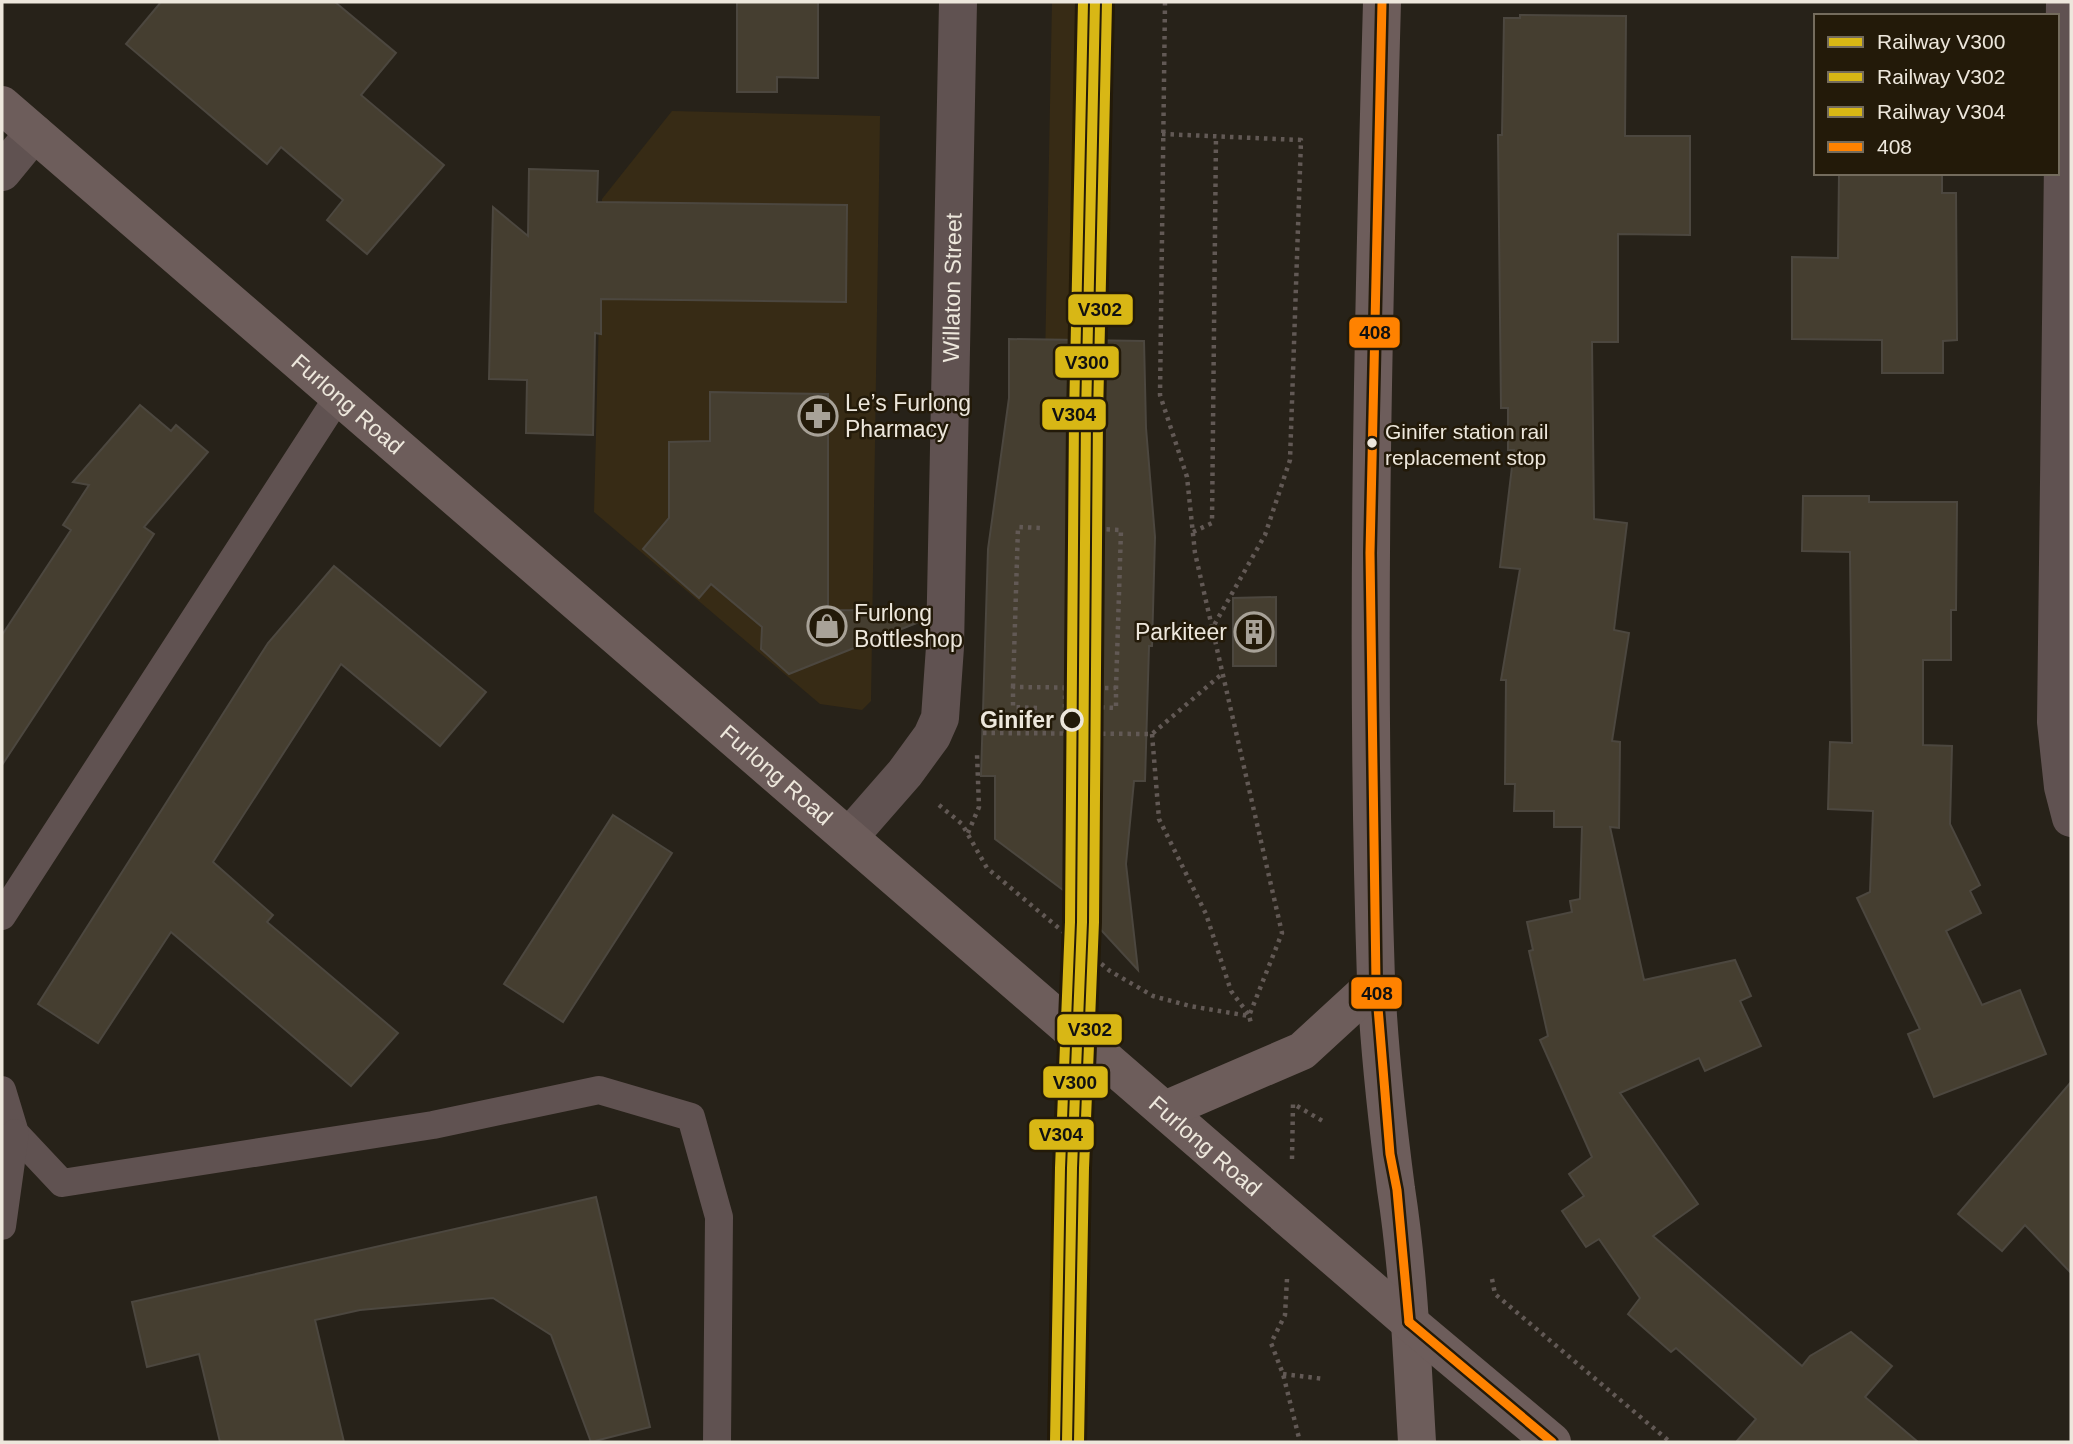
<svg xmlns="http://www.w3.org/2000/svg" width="2073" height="1444" viewBox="0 0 2073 1444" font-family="Helvetica,sans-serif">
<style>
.built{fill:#372b15}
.building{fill:#453e30;stroke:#4c473f;stroke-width:2}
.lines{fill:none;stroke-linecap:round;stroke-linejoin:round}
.path{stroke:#625955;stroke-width:4.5;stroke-dasharray:3.5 5;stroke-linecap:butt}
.service{stroke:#605251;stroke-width:28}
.minor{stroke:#605251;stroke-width:38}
.tertiary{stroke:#605251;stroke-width:38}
.secondary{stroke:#6d5d5b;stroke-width:38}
.bus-1-casing{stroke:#231a09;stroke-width:14}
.bus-1{stroke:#ff8200;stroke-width:9}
.rail-1-casing{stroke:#231a09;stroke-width:16}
.rail-2-casing{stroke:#231a09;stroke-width:16}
.rail-3-casing{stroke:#231a09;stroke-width:16}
.rail-1{stroke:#d8b715;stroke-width:10}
.rail-2{stroke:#d8b715;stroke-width:10}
.rail-3{stroke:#d8b715;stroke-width:10}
.bus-dot{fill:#ede7dc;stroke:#231a09;stroke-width:2.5}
.stop-dot{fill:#231a09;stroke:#ede7dc;stroke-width:3.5}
.labels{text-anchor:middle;stroke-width:5;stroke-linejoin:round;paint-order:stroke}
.bus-label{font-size:21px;fill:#ede7dc;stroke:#231a09;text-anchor:start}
.street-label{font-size:23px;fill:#ede7dc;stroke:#231a09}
.poi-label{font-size:23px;fill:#ede7dc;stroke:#231a09;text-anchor:start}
.stop-label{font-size:23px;font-weight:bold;fill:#ede7dc;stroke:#231a09;text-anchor:end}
.line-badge{stroke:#231a09;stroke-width:2.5}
.pale-badge-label{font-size:19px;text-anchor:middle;font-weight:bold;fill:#111}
</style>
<rect width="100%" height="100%" fill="#272219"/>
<!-- built -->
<g class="built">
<polygon points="1052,2 1108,2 1098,529 1045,362"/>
<polygon points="672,111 880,116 871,701 862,710 820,704 594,512 602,199"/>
</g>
<!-- building -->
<g class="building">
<polygon points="161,2 335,2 396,53 361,95 444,165 367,254 327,220 343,200 281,147 267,164 126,44"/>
<polygon points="737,2 818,2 818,78 777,77 777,92 737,92"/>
<polygon points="1520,15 1626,16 1625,136 1690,136 1690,235 1618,234 1618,342 1592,342 1594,519 1627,523 1614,630 1629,633 1612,741 1620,742 1619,828 1610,827 1644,980 1735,960 1751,996 1740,1001 1761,1046 1705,1071 1699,1058 1620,1093 1698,1204 1653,1236 1802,1366 1810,1356 1851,1332 1892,1366 1865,1397 1918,1442 1736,1442 1756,1419 1676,1348 1671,1352 1628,1314 1640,1298 1599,1239 1586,1247 1562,1211 1584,1196 1569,1174 1592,1157 1540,1040 1548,1036 1529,951 1533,950 1527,922 1572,912 1570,901 1580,899 1582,827 1554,827 1554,811 1514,811 1515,784 1505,784 1506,680 1501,680 1520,569 1500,567 1514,450 1508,450 1508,408 1501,408 1498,135 1502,135 1504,18 1520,18"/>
<polygon points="529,169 598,171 597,202 847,205 846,302 601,299 601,334 595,333 593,435 526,433 527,380 489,379 493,207 528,236"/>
<polygon points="1839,173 1942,173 1942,193 1956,193 1957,340 1943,341 1943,373 1882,373 1882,340 1792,339 1792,257 1838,258"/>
<polygon points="1009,339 1144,341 1146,428 1155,537 1152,646 1149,646 1145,781 1134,781 1126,864 1138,970 1067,893 995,839 995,776 981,776 988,549 1009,398"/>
<polygon points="710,392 828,394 828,610 924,611 924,620 789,674 761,649 762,627 711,584 699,598 643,549 669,518 669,442 710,441"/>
<polygon points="140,405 171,431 176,425 208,452 144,527 154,534 2,765 2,635 71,530 63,525 89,485 73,482"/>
<polygon points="1803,496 1869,496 1869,502 1957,502 1956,610 1951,610 1951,660 1923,660 1923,745 1952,746 1950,824 1980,885 1970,891 1981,913 1946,931 1982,1005 2020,990 2046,1054 1934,1097 1908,1034 1920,1029 1857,898 1870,892 1873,811 1828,809 1830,742 1852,743 1850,552 1802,551"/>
<polygon points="334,566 486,692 440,746 341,664 213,862 273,915 267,922 398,1033 351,1086 171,932 98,1043 38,1004 268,643"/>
<polygon points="1276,597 1276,666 1233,666 1233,598"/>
<polygon points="613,815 672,853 563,1022 504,984"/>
<polygon points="2071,1082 2071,1273 2025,1225 2002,1251 1958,1214"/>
<polygon points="596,1197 650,1427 591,1442 551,1335 493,1298 360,1310 315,1320 344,1442 220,1442 199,1354 147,1367 132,1302"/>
</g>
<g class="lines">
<!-- path -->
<g class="path">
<polyline points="1165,2 1160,395 1187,477 1195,553 1282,933 1249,1016 1251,1023"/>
<polyline points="1162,134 1301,140 1290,460 1265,535 1213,627"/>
<polyline points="1098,529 1121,530 1116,688"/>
<polyline points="1193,532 1212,523 1216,136"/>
<polyline points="1013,687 1018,527 1041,528"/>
<polyline points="1037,708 1013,707 1013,687 1116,688 1116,708 1095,707"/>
<polyline points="983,733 1152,734 1223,673"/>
<polyline points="1065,733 1065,686"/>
<polyline points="1152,734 1159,819 1206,914 1231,991 1249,1015"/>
<polyline points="939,805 962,824 987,868 1110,971 1153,996 1190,1006 1249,1016"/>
<polyline points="968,833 979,807 977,754"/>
<polyline points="1297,1106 1326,1123"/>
<polyline points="1292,1159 1293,1104"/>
<polyline points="1287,1279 1285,1315 1271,1343 1283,1374 1300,1442"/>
<polyline points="1492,1279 1495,1294 1670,1442"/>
<polyline points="1283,1374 1324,1379"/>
</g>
<!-- service -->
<g class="service">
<polyline points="2,916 338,397"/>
<polyline points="2,1090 15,1133 62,1183 433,1125 599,1090 691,1117 719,1217 717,1442"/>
<polyline points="2,1226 15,1133"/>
</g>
<!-- minor -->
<g class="minor">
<polyline points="2065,2 2056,722 2063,787 2071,818"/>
<polyline points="2,172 34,133"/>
</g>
<!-- tertiary -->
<path class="tertiary" id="s1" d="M849 837 905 773 932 736 940 718 945 647 958 2"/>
<!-- secondary -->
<g class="secondary">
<path d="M1382 2C1373 328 1365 654 1376 980 1379 1050 1387 1120 1396 1189 1409 1273 1412 1358 1417 1442"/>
<path id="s2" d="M2 105 1409 1322 1552 1442"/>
<polyline points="1165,1110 1302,1051 1376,983"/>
</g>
<!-- bus-1 casing -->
<g class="bus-1-casing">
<g id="bus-1">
<polyline points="1382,2 1370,553 1376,983 1390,1154 1397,1190 1409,1322"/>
<polyline points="1409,1322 1552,1442"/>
</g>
</g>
<!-- bus-1 -->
<use href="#bus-1" class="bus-1"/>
<!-- rail-1 casing -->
<g class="rail-1-casing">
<polyline id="rail-1" points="1067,1442 1072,1168 1082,922 1086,417 1095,2"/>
</g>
<!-- rail-2 casing -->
<g class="rail-2-casing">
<polyline id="rail-2" points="1079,1442 1084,1168 1094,922 1098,417 1107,2"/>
</g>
<!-- rail-3 casing -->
<g class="rail-3-casing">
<polyline id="rail-3" points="1055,1442 1060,1168 1070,922 1074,417 1083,2"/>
</g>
<!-- rail-1 -->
<use href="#rail-1" class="rail-1"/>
<!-- rail-2 -->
<use href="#rail-2" class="rail-2"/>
<!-- rail-3 -->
<use href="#rail-3" class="rail-3"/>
</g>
<!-- icons -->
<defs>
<g id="pharmacy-ring" transform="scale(2.0125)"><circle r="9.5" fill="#231a09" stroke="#a8a298" stroke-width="1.5"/><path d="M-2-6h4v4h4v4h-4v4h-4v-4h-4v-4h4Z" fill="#a8a298"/></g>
<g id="shop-ring" transform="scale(2.0125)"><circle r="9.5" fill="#231a09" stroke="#a8a298" stroke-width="1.5"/><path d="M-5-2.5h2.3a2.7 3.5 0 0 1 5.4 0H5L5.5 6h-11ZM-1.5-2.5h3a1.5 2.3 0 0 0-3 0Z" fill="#a8a298"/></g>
<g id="building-ring" transform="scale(2.0125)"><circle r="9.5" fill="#231a09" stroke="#a8a298" stroke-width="1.5"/><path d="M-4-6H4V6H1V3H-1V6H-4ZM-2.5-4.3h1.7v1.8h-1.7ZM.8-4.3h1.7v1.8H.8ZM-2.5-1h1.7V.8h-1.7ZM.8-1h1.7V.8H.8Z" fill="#a8a298"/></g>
</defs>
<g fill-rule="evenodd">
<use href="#pharmacy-ring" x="818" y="416"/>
<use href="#shop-ring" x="827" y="626"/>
<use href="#building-ring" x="1254" y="632"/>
</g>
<!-- markers -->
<circle class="bus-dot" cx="1372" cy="443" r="6"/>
<circle class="stop-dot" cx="1072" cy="720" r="10"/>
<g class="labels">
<!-- bus labels -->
<g class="bus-label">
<text x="1385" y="439">Ginifer station rail<tspan x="1385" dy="26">replacement stop</tspan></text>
</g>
<!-- street labels -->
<g class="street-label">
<text dy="8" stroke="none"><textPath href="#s1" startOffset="581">Willaton Street</textPath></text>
<text dy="8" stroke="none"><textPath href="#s2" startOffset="457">Furlong Road</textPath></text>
<text dy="8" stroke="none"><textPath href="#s2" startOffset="1024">Furlong Road</textPath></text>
<text dy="8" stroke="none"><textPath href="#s2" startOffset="1591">Furlong Road</textPath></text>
</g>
<!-- poi labels -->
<g class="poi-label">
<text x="845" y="411">Le’s Furlong<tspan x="845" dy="26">Pharmacy</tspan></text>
<text x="854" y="621">Furlong<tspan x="854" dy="26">Bottleshop</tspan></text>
<text x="1227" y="640" text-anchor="end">Parkiteer</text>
</g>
<!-- stop labels -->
<g class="stop-label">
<text x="1054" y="728">Ginifer</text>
</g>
</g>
<g class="line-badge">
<rect x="1067" y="293" width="67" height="33" rx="7" fill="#d8b715"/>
<rect x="1348" y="316" width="53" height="33" rx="7" fill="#ff8200"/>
<rect x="1054" y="345" width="66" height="34" rx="7" fill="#d8b715"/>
<rect x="1041" y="398" width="66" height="33" rx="7" fill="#d8b715"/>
<rect x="1350" y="976" width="53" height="34" rx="7" fill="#ff8200"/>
<rect x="1056" y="1013" width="67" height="33" rx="7" fill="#d8b715"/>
<rect x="1042" y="1065" width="67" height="34" rx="7" fill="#d8b715"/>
<rect x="1028" y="1118" width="67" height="33" rx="7" fill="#d8b715"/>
</g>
<g class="pale-badge-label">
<text x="1100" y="316">V302</text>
<text x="1375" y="339">408</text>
<text x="1087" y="369">V300</text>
<text x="1074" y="421">V304</text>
<text x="1377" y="1000">408</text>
<text x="1090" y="1036">V302</text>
<text x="1075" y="1089">V300</text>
<text x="1061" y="1141">V304</text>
</g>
<!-- border -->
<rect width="2073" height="1444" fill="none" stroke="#ede7dc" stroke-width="7"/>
<!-- legend -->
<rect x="1814" y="14" width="245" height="161" fill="#231a09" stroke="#746c5d" stroke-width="2"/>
<rect x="1828" y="37" width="35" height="10" fill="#d8b715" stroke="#746c5d" stroke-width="2"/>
<text x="1877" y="49" font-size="21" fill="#ede7dc">Railway V300</text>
<rect x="1828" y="72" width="35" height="10" fill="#d8b715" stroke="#746c5d" stroke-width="2"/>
<text x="1877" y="84" font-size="21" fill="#ede7dc">Railway V302</text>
<rect x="1828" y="107" width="35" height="10" fill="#d8b715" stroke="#746c5d" stroke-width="2"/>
<text x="1877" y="119" font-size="21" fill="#ede7dc">Railway V304</text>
<rect x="1828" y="142" width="35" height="10" fill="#ff8200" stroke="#746c5d" stroke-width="2"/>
<text x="1877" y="154" font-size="21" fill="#ede7dc">408</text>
</svg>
